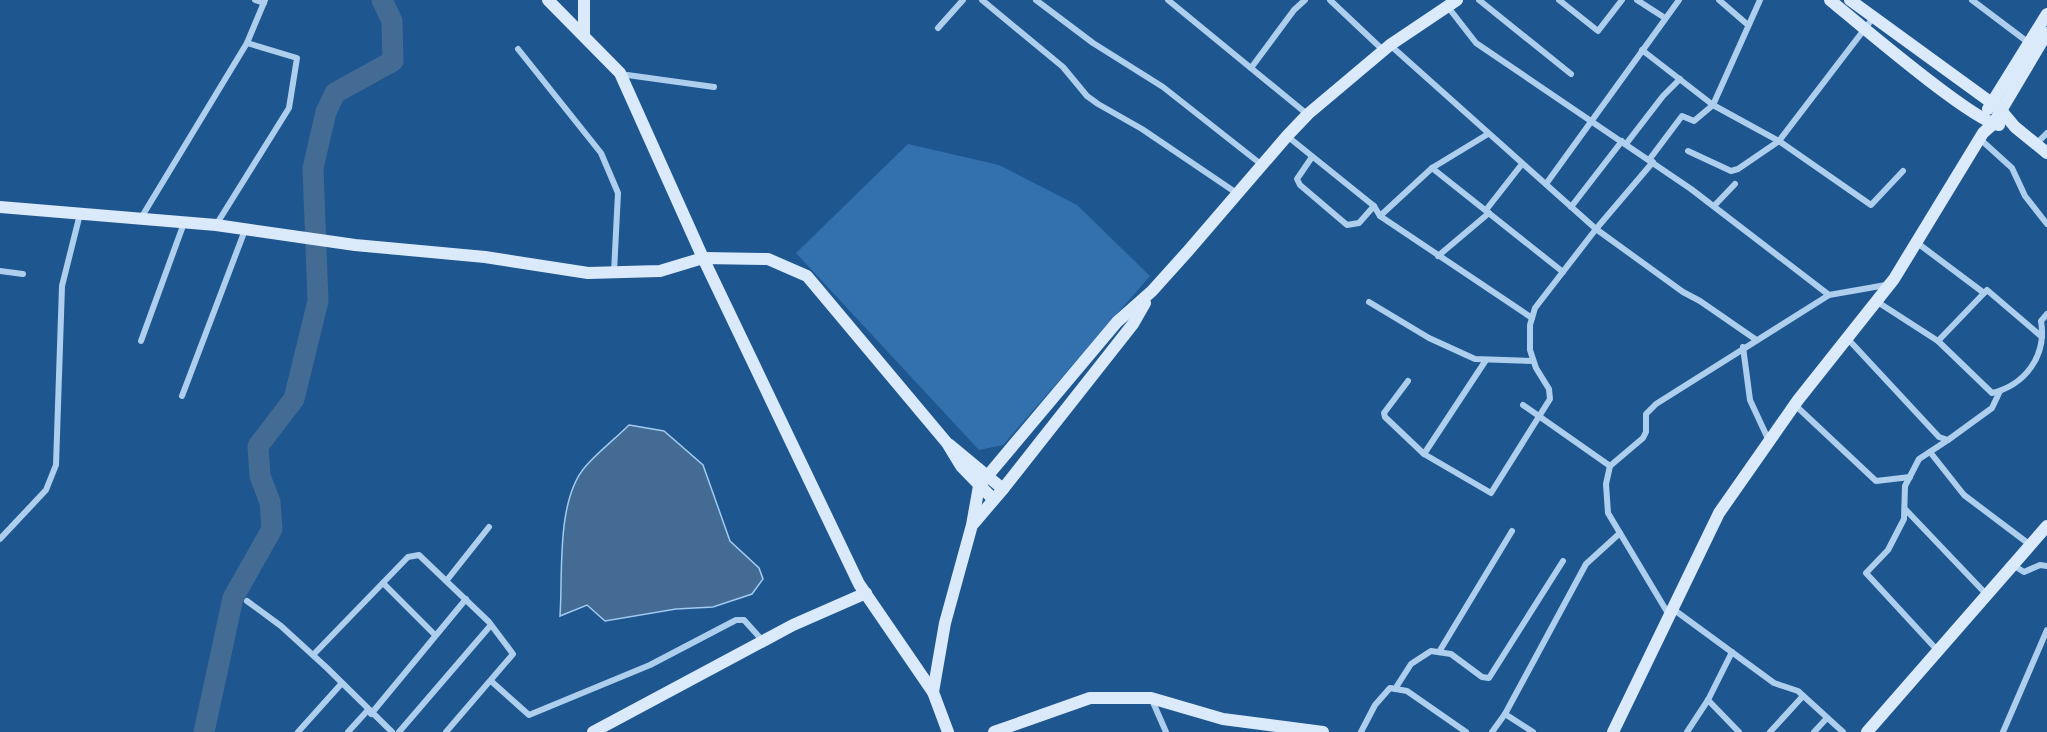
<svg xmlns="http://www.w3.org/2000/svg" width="2047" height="732" viewBox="0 0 2047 732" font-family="Mulish,sans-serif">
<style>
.green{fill:#3271ae}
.water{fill:#436b94;stroke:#a1caef;stroke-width:1.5}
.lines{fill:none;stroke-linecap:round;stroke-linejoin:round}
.river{stroke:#436b94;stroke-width:21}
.street{stroke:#aeceed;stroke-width:6}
.secondary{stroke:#daeafa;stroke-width:12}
</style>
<rect width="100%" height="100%" fill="#1e5690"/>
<!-- green -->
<polygon class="green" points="908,144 999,165 1077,205 1150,276 1003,445 979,450 796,253"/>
<!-- water -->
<path class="water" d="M629 425 664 431 703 465 730 541 759 568 763 579 752 594 713 607 676 609 605 621 587 605 560 616C563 574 556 501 585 467 598 452 615 439 629 425Z"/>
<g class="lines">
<!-- river -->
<polyline class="river" points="204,732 233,598 272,529 270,502 260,476 258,446 294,399 318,301 313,168 326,112 335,93 393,61 392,21 382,0"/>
<!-- street -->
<g class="street">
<polyline points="255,0 264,3"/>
<polyline points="982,0 1063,67 1087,96 1098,104 1142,129 1238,194"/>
<polyline points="1036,0 1093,43 1163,87 1262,165"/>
<polyline points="1168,0 1307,114"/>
<polyline points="1330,0 1384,51"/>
<polyline points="1479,0 1571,74"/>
<polyline points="1559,0 1598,31 1622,0"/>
<polyline points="1637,0 1665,18"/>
<polyline points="1719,0 1748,25"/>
<polyline points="1972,0 2029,43"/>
<polyline points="1448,7 1476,43 1691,189 1829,295"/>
<polyline points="938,28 963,0"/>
<polyline points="1390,45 1596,229 1683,292 1700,301 1755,339"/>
<polyline points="518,49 601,153 618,193 614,272"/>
<polyline points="1642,50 1713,105 1760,0"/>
<polyline points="1251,68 1294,10 1305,0"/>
<polyline points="620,74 714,87"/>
<polyline points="1287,136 1374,206 1380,216 1532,318"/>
<polyline points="1980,139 2012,168 2025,196 2047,224"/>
<polyline points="1626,144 1663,96 1680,79"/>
<polyline points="2036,144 2047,133"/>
<polyline points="1688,151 1731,171 1738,169 1779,141 1871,205 1903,171"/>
<polyline points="1312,157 1297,179 1300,185 1347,225 1359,223 1374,206"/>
<polyline points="1649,160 1682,116 1694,121 1713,105 1779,141 1873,18"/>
<polyline points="1432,168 1563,272"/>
<polyline points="1546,184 1679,0"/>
<polyline points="1714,206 1735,184"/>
<polyline points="1571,207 1622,141"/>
<polyline points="1486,210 1522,164"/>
<polyline points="1380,216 1432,168 1488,134"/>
<polyline points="141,218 247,43 265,0"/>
<polyline points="216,225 289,108 297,58 247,43"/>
<polyline points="1916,242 1984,293"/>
<polyline points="1438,256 1489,213"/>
<polyline points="0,271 23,274"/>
<path d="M1876 301 1938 341 1992 393C2025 385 2047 356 2041 321L2047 314"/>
<polyline points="1369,302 1429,338 1475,359 1533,361"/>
<polyline points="1847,338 1939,437 1948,440 1992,408 2000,391"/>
<polyline points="141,341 184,223"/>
<polyline points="1938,341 1987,290 2042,337"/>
<polyline points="1743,347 1750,400 1769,441"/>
<polyline points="1486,360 1424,454 1491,493 1550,399 1549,389 1536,368 1530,350 1530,325 1535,308 1596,229 1653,162"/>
<polyline points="1408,381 1384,413 1385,417 1424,454"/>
<polyline points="182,396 245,230"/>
<polyline points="1523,405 1610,466"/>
<polyline points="1795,405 1876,481 1910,477"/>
<polyline points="1930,452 1964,495 2029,544"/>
<polyline points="1905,509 1987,595"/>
<polyline points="0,539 46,490 56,465 62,286 80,214"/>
<polyline points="2013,565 2024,572 2040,565 2047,566"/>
<polyline points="447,580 489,527"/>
<polyline points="383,583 435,635"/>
<polyline points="247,601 281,626 327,668 392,732"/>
<polyline points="1673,609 1774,683 1798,691 1843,732"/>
<polyline points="1669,615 1608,513 1606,484 1610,466 1643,438 1646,432 1646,414 1656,404 1829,295 1886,285"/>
<polyline points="1938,651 1866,573 1888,550 1904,519 1905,486 1919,459 1948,440"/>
<polyline points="1439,652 1512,531"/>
<polyline points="313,655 408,557 419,555 489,622 513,654 446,732"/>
<polyline points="491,681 529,715 650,665 736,620 744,620 763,641"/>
<polyline points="1395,689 1411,664 1431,651 1451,654 1482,677 1489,678 1563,561"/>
<polyline points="1152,700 1166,732"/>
<polyline points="1708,700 1739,732"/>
<polyline points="371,714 466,599"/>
<polyline points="298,732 342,683"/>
<polyline points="348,732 368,710"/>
<polyline points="399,732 491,625"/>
<polyline points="1361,732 1375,705 1390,688 1407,691 1466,732"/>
<polyline points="1492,732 1505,714"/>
<polyline points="1533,732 1505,714 1586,564 1620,533"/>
<polyline points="1687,732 1708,700 1732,652"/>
<polyline points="1770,732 1803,696"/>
<polyline points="1814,732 1827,718"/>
<polyline points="2003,732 2047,630"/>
</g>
<!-- secondary -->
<g class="secondary">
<polyline points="548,0 620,73 703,258 859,584 933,692"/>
<path d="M1830 0C1858 23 1972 121 1999 125"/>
<polyline points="1850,0 2000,109 2015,127 2047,153"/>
<polyline points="584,34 584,0"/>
<polyline points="1988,109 2047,14"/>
<polyline points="0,207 216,225 355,245 485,257 588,273 660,271 703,258 768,259 807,276 947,443 961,466 993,499"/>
<polyline points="950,445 1003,489"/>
<polyline points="974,523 1003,489 1133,324 1145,303"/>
<polyline points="593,732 793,625 866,593"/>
<polyline points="948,732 933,692 945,623 972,525 979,486 1117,322 1152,291 1188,251 1287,136 1308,114 1390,45 1457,0"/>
<polyline points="994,732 1090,698 1151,698 1223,719 1323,732"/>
<polyline points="1613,732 1719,513 1798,400 1894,279 1983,133 1993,124 2047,33"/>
<polyline points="1867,732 2047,526"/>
</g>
</g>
</svg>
